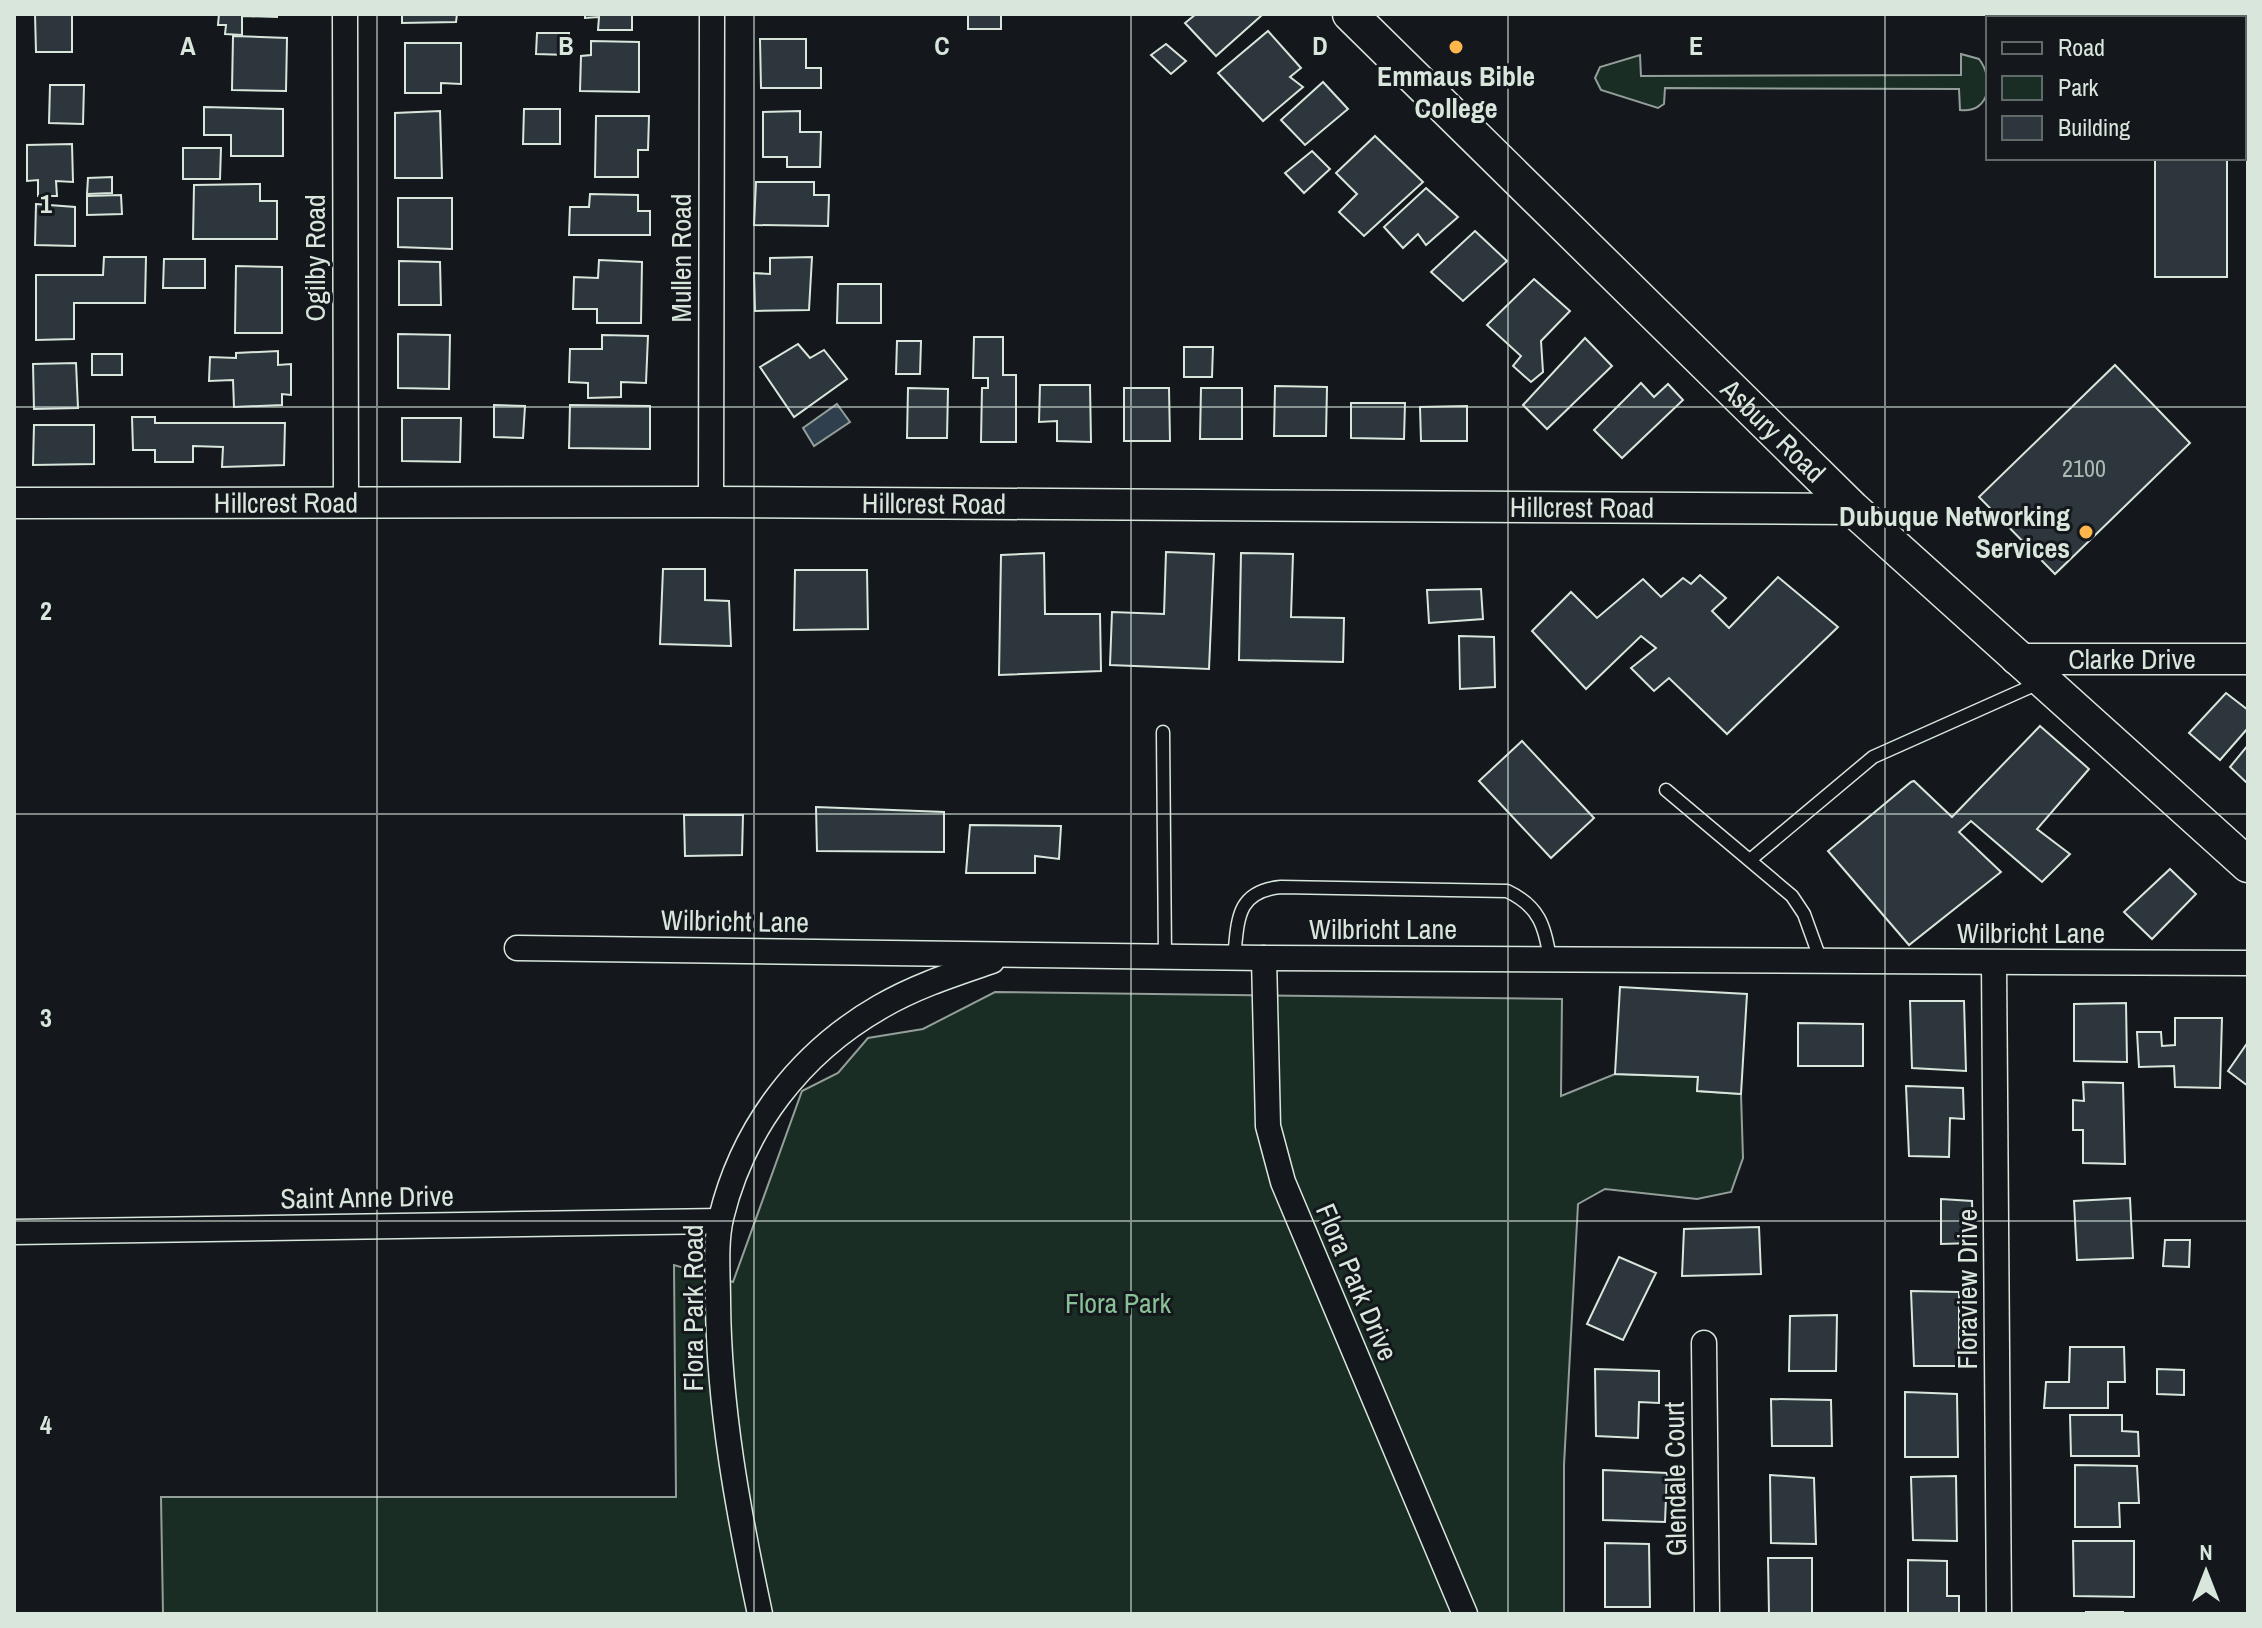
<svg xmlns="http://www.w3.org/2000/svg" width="2262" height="1628" viewBox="0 0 2262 1628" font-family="'Archivo Narrow',sans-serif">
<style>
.green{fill:#1a2d24;stroke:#939e99;stroke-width:2}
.water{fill:#2f3f4d;stroke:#939e99;stroke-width:2}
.building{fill:#2c363c;stroke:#d8e6dc;stroke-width:2}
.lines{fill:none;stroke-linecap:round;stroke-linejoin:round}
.service-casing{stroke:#d8e6dc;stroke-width:15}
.minor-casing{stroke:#d8e6dc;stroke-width:27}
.tertiary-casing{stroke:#d8e6dc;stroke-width:33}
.secondary-casing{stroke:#d8e6dc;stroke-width:37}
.service{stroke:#14181c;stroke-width:12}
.minor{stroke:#14181c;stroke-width:24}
.tertiary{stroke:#14181c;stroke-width:30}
.secondary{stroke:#14181c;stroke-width:34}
.grid{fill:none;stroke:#d8e6dc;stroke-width:2;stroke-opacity:0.55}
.poi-dot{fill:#ffb74d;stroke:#14181c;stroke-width:3}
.labels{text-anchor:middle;stroke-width:6;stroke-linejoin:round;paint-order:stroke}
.number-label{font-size:24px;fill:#adbab4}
.poi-label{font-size:28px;font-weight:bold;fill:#d8e6dc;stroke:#14181c}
.street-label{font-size:28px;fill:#d8e6dc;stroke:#14181c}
.park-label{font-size:28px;fill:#8ac095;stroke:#14181c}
.grid-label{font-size:26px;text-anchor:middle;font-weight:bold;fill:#d8e6dc;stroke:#14181c;stroke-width:6;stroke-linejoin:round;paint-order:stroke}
</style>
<rect width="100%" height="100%" fill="#14181c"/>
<!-- green -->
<g class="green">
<path d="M1961 54 1979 59C1994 78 1991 114 1960 110L1959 89 1665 88 1664 104 1658 108 1601 90 1595 78 1600 67 1640 55 1641 76 1961 75Z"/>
<polygon points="995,992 1562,999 1561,1096 1615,1074 1698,1077 1697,1091 1741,1094 1743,1158 1731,1192 1697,1199 1605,1189 1578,1204 1564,1465 1564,1614 163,1614 161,1497 676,1497 674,1265 733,1282 802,1091 838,1073 868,1038 923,1029"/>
</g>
<!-- water -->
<polygon class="water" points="837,404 850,422 814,446 803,428"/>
<!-- building -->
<g class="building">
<polygon points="35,14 72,14 72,52 36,52"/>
<polygon points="219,14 277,14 277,17 242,16 242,35 225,34 226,25 218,25"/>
<polygon points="402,14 457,14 456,22 402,23"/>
<polygon points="585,14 632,14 632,30 598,30 599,17 585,18"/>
<rect x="968" y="14" width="33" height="15"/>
<polygon points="1196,14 1259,14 1261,16 1216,56 1185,23"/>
<polygon points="1268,31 1301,68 1290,77 1303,87 1263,121 1218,73"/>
<polygon points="537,33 569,33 568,55 536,54"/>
<polygon points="233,36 287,38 286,91 232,90"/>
<polygon points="760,39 806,39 806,68 821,68 821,88 761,88"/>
<polygon points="591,41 639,42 639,92 580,91 581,56 591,55"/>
<polygon points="405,43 461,43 461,84 441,83 441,93 405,93"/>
<polygon points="1166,44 1186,61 1171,74 1151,55"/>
<polygon points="1323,82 1348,109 1305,145 1281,120"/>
<polygon points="50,85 84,85 83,124 49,123"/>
<polygon points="204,107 283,109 283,156 231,156 231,135 204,135"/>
<polygon points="524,109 560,109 560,144 523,144"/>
<polygon points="440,111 442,178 395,178 395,113"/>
<polygon points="800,111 800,132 821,132 820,167 787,167 787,157 763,157 763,112"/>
<polygon points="596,116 649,116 648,150 638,150 638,177 595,177"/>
<polygon points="1375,136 1423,182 1364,236 1339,212 1357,194 1336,173"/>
<polygon points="72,144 73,182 56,181 57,196 38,196 38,180 27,181 27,145"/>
<polygon points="183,148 221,148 220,179 183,179"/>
<polygon points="1312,151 1330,169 1304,193 1285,173"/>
<rect x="2155" y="158" width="72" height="119"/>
<polygon points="112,177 112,193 87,194 88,178"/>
<polygon points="756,182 814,182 814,195 829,195 828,226 754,225"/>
<polygon points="260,184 260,201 277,201 277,239 193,239 194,185"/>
<polygon points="1426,188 1458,217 1426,245 1418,234 1403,248 1384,227"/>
<polygon points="590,194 638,195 638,211 650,211 650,235 569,235 570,207 589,207"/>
<polygon points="121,195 122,214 87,215 87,196"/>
<polygon points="398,198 452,198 452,249 398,247"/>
<polygon points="36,204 75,207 75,246 35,245"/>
<polygon points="1475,231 1507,261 1463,301 1431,272"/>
<polygon points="104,257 146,257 145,303 74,303 74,339 36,340 36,275 103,275"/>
<polygon points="812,257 809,310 755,311 754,273 770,274 770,258"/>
<polygon points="164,259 205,259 205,288 163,288"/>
<polygon points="599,260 642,262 641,323 597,323 597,309 573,309 574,277 598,278"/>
<polygon points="399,261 440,262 441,305 399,305"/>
<polygon points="236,266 282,267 282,333 235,333"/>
<polygon points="1534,279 1570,311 1541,341 1543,372 1531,382 1513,366 1521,356 1487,325"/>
<polygon points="838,284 881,284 881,323 837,323"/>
<polygon points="398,334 450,335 449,389 398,388"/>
<polygon points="602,335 648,336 646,383 621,382 621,397 588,398 588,383 569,382 570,349 602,349"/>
<polygon points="974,337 1003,337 1003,375 1016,375 1016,442 981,442 982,388 988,388 988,378 973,378"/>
<polygon points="1585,338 1612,366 1547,429 1523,405"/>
<polygon points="897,341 921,341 920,374 896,374"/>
<polygon points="798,344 810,358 824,350 847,379 794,417 760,367"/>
<polygon points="1184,347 1213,347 1212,377 1184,377"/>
<polygon points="278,351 278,365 291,364 291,395 282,394 282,405 234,407 233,380 209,381 210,357 236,358 236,353"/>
<rect x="92" y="354" width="30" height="21"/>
<polygon points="76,363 78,408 34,409 33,364"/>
<polygon points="2115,365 2190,443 2055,574 1979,497"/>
<polygon points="1641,383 1654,397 1668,384 1683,400 1622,458 1594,430"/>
<polygon points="1040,385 1090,385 1091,442 1057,441 1057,421 1039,422"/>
<polygon points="1275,386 1327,387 1326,436 1274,436"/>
<polygon points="908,388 948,389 947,438 907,438"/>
<polygon points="1124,388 1169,388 1170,441 1124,441"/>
<polygon points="1201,388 1242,388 1242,439 1200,439"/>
<polygon points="1351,403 1405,403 1404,439 1351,438"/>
<polygon points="494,405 525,406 523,438 494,437"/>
<polygon points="570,405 650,406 650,449 569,448"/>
<polygon points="1467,406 1467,441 1421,441 1420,407"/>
<polygon points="132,417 155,417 155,423 285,423 284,465 222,467 223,447 193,446 193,462 155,462 155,450 133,450"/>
<polygon points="402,418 461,418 460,462 402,461"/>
<polygon points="34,425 94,425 94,464 33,465"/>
<polygon points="1166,552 1214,554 1209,669 1110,665 1112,612 1164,614"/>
<polygon points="1044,553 1045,614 1100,614 1101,671 999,675 1001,555"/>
<polygon points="1241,553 1293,554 1291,617 1344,618 1343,662 1239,660"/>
<polygon points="663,569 705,569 705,600 729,601 731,646 660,644"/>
<polygon points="795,570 867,570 868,629 794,630"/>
<polygon points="1700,575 1726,598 1712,611 1729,628 1778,577 1838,627 1727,734 1669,678 1654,691 1631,668 1656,648 1641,636 1586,689 1532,631 1571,592 1597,618 1643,579 1661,597 1683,578 1691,584"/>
<polygon points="1481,589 1483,619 1429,623 1427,590"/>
<polygon points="1459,636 1494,637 1495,687 1460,689"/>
<polygon points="2226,693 2248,710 2248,728 2220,760 2189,733"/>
<polygon points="2040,726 2089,769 2037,829 2070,854 2042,882 1971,821 1959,832 2001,872 1909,945 1828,851 1911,782 1914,781 1952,817"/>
<polygon points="1522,741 1594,818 1551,858 1479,781"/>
<polygon points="2248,745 2248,784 2230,767"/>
<polygon points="816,807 944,812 944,852 817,851"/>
<polygon points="684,815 743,815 742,855 685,856"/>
<polygon points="970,825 1061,826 1059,859 1035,856 1035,873 966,873"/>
<polygon points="2170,869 2196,894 2152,939 2124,912"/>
<polygon points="1620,987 1747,994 1741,1094 1697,1091 1698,1077 1615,1074"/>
<polygon points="1910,1001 1964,1001 1966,1071 1912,1068"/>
<polygon points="2126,1003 2127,1062 2074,1061 2074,1004"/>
<polygon points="2175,1018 2222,1018 2220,1088 2175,1087 2174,1066 2139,1067 2137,1032 2161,1032 2162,1046 2175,1045"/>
<polygon points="1798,1023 1863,1024 1863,1066 1798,1066"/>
<polygon points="2248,1042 2248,1086 2228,1071"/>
<polygon points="2083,1082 2123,1083 2125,1164 2083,1163 2083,1130 2073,1130 2073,1100 2084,1101"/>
<polygon points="1906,1086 1963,1088 1964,1119 1950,1118 1949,1157 1909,1156"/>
<polygon points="2130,1198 2133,1258 2077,1260 2074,1201"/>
<polygon points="1941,1199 1972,1201 1973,1243 1941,1244"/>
<polygon points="1759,1227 1761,1274 1682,1276 1684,1229"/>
<polygon points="2165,1240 2190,1240 2189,1267 2163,1266"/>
<polygon points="1619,1257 1656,1273 1623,1340 1587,1324"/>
<polygon points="1911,1291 1959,1292 1959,1366 1914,1366"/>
<polygon points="1837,1315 1836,1371 1789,1371 1790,1316"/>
<polygon points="2070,1347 2124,1347 2125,1382 2108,1382 2108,1408 2044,1408 2046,1382 2069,1382"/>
<polygon points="1595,1369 1659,1371 1659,1403 1639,1402 1638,1438 1596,1436"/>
<polygon points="2157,1369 2184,1370 2184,1395 2157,1394"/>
<polygon points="1905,1392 1957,1394 1958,1457 1905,1457"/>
<polygon points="1771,1399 1831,1400 1832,1446 1772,1446"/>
<polygon points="2070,1415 2122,1415 2122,1431 2138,1432 2139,1456 2071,1456"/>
<polygon points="2075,1465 2137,1466 2139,1503 2119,1503 2120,1527 2075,1527"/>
<polygon points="1603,1470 1667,1473 1665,1522 1603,1520"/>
<polygon points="1770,1475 1814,1478 1816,1544 1771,1543"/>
<polygon points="1956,1476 1957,1541 1913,1540 1911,1477"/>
<polygon points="2073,1541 2134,1541 2134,1597 2074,1596"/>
<polygon points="1605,1543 1649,1544 1650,1607 1605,1607"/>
<polygon points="1768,1558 1812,1558 1812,1614 1769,1614"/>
<polygon points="1908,1560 1947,1561 1947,1596 1959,1596 1959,1614 1908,1614"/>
<rect x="2086" y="1612" width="37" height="2"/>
</g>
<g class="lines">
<!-- service casing -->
<g class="service-casing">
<g id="service">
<polyline points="1163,732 1165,957"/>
<polyline points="1666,790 1792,896 1804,914 1821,961"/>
<polyline points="1750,860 1873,757 2041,682"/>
<path d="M1234 958C1238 920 1236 891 1281 887L1507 891C1539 906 1545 926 1550 959"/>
</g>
</g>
<!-- minor casing -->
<g class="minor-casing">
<g id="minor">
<polyline points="345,14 346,502"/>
<polyline points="711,502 712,14"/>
<polyline points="517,948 1264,958 2248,963"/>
<polyline points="1264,958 1268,1126 1283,1182 1465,1614"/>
<polyline points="1994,963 1999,1614"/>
<polyline points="14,1232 720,1221"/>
<polyline points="1704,1343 1707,1614"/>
<path d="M760 1614C738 1511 719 1408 718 1302 718 1275 715 1244 721 1218 743 1127 800 1053 880 1007 916 986 954 974 992 961"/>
</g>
</g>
<!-- tertiary casing -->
<g class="tertiary-casing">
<g id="tertiary">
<path id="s1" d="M14 503 711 502 1853 509"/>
<path id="s2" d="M2016 659H2248"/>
</g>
</g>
<!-- secondary casing -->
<g class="secondary-casing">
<g id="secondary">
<path id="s3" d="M1350 14 1853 509 2248 865"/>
</g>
</g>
<!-- service -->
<use href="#service" class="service"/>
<!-- minor -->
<use href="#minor" class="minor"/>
<!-- tertiary -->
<use href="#tertiary" class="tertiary"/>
<!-- secondary -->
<use href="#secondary" class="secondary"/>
</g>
<!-- grid -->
<path class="grid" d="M377 14V1614M754 14V1614M1131 14V1614M1508 14V1614M1885 14V1614M14 407H2248M14 814H2248M14 1221H2248"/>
<!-- markers -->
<g class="poi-dot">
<circle cx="1456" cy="47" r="8"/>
<circle cx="2086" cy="532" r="8"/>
</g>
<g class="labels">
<!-- number labels -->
<g class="number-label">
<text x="2084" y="477">2100</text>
</g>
<!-- poi labels -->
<g class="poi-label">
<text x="1456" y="86">Emmaus Bible<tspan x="1456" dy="32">College</tspan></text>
<text x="2070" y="526" text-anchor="end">Dubuque Networking<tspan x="2070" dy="32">Services</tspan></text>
</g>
<!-- street labels -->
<g class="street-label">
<text transform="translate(315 258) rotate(-90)" y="10">Ogilby Road</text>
<text transform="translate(681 258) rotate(-90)" y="10">Mullen Road</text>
<text dy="10" stroke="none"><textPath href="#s3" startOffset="594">Asbury Road</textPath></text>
<text dy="10" stroke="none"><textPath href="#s1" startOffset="272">Hillcrest Road</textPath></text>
<text dy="10" stroke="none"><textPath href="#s1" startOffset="920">Hillcrest Road</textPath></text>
<text dy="10" stroke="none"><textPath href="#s1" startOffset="1568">Hillcrest Road</textPath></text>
<text dy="10" stroke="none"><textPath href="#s2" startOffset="116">Clarke Drive</textPath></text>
<text transform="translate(735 921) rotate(1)" y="10">Wilbricht Lane</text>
<text x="1383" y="939">Wilbricht Lane</text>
<text x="2031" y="943">Wilbricht Lane</text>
<text transform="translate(367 1197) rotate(-1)" y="10">Saint Anne Drive</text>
<text transform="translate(1357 1282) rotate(67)" y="10">Flora Park Drive</text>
<text transform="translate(1967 1289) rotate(-90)" y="10">Floraview Drive</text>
<text transform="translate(693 1308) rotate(-90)" y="10">Flora Park Road</text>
<text transform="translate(1675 1479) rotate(-91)" y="10">Glendale Court</text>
</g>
<!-- park labels -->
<g class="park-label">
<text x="1118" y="1313">Flora Park</text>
</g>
</g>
<g class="grid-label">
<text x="188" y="55">A</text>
<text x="566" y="55">B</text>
<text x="942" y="55">C</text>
<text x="1320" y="55">D</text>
<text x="1696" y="55">E</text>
<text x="46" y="213">1</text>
<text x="46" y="620">2</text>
<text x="46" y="1027">3</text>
<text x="46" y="1434">4</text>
</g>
<!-- border -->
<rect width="2262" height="1628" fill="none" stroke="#d8e6dc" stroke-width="32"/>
<!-- legend -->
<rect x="1986" y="16" width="260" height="144" fill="#14181c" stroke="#626a69" stroke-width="2"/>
<rect x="2002" y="42" width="40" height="12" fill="#14181c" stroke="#626a69" stroke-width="2"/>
<text x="2058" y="56" font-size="24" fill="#d8e6dc">Road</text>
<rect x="2002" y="76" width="40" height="24" fill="#1a2d24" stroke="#626a69" stroke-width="2"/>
<text x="2058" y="96" font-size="24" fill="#d8e6dc">Park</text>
<rect x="2002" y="116" width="40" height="24" fill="#2c363c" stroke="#626a69" stroke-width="2"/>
<text x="2058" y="136" font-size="24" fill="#d8e6dc">Building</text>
<!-- north arrow -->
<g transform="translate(2206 1572)" stroke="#14181c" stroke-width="6" paint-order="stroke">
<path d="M0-6L14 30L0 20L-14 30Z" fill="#d8e6dc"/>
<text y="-12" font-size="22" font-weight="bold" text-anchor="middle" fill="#d8e6dc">N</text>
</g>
</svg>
